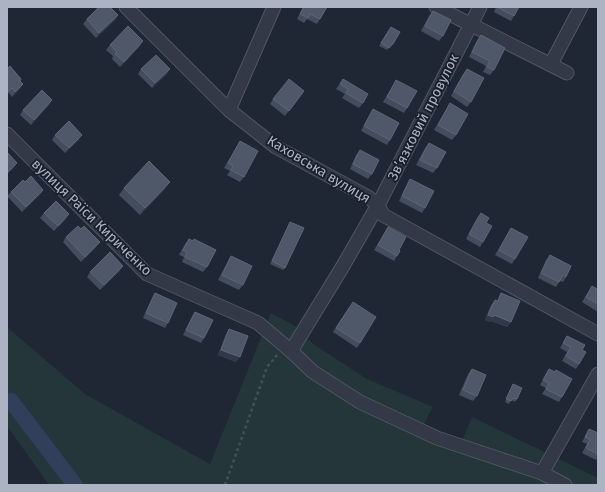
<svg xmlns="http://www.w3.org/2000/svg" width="605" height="492" viewBox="0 0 605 492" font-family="'Fira Sans',sans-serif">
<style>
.green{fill:#243639}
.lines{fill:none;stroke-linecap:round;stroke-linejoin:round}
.stream{stroke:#313f5b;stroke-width:4.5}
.canal{stroke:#313f5b;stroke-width:16}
.minor-casing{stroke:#505664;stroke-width:15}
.path{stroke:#415256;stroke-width:2.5;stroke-dasharray:3 3;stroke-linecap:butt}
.minor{stroke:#333946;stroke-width:13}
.wall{fill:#434d5e}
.shaded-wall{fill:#303949}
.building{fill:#4e5869;stroke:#5d6677}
.labels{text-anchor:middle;stroke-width:3.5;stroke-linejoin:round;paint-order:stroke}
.street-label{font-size:14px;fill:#acb3c3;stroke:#181e2a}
</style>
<rect width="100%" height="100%" fill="#1f2735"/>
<!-- green -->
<polygon class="green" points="271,313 295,326 313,344 367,379 433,407 424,424 462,441 472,417 598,478 598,485 49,485 7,426 7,327 85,394 210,464"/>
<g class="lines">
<!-- stream -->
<polyline class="stream" points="7,396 11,401"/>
<!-- canal -->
<polyline class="canal" points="11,401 75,485"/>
<!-- minor casing -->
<g class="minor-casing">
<g id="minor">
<polyline points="126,7 229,110 276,147 368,197 378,205 383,215 598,334"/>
<polyline points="436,7 567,73"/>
<polyline points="551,64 581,7"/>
<polyline points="229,110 274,7"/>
<polyline points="7,134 147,274 258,323 291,351 313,372 360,402 437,438 542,473 565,485"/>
<polyline points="291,351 343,266 378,205 480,7"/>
<polyline points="542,473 598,374"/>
</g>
</g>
<!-- path -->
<polyline class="path" points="225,485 267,367 277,355"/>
<!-- minor -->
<use href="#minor" class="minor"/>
</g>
<!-- wall -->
<g class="wall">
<polygon points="303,7 327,7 317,24 307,19 304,23 297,19"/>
<polygon points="496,7 519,7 514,16 511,21 494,12"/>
<polygon points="433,11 443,36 439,41 421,31 429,16"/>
<polygon points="118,15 115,20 96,38 83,24 87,19"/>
<polygon points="389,29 393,44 391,47 390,46 387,50 379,46"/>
<polygon points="481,35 494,70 490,75 483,72 486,66 469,57 477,40"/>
<polygon points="110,45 140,46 120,67 112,59 113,56 106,50"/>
<polygon points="7,69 21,79 20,81 23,84 20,89 12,97 9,93 7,95"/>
<polygon points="141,69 167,74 152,88 138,74"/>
<polygon points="467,69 471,102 467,107 451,96 463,74"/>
<polygon points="343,79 363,103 359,108 342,98 345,94 336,89"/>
<polygon points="396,80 407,108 404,113 383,102"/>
<polygon points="304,91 285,116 270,104 273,99"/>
<polygon points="450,103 456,135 452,140 434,130"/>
<polygon points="49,105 31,125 20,115 23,110"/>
<polygon points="373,109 390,140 387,145 361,131 370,114"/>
<polygon points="55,135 79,140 65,153 52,140"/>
<polygon points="240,141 244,177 240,182 227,175 230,171 224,168"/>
<polygon points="429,143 437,168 433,173 427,170 416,165 425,148"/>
<polygon points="360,150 372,174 368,179 350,169 356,155"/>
<polygon points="410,179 425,208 422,213 399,201 407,184"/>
<polygon points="124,188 165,189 140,215 119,195"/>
<polygon points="43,190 40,195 22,212 7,196 11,192"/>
<polygon points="44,213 66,219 54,231 40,218"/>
<polygon points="481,213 486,223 483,242 480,247 466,239 477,218"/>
<polygon points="290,222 285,268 283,270 270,264"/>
<polygon points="388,227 399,250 397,256 394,261 374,250"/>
<polygon points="511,228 515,259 512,264 495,255"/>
<polygon points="66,237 96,247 81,262 63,242"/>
<polygon points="189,239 207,267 203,272 182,262 184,257 179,255 185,244"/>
<polygon points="550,255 566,277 563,282 560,281 556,287 538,278 546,260"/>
<polygon points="231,256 243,285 239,290 218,280 228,261"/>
<polygon points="120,271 100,290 87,277 90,272"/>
<polygon points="592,286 597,289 598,286 598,312 582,302"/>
<polygon points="155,293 168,323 165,328 143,318 152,298"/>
<polygon points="501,293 511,322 507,327 491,321 490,322 485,320 491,305 495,300 497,301"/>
<polygon points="349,307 360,343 357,348 333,332"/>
<polygon points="195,312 204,338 201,343 183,335 192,317"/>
<polygon points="229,329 236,362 218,355 226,334"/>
<polygon points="567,336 582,350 579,364 576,369 562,361 567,352 560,348"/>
<polygon points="472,369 477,396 473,401 459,395 468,374"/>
<polygon points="549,369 562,397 559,402 542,394 546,388 540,385 546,374"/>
<polygon points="513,384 517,399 515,402 511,400 509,404 505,402"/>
<polygon points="589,429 598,433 598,457 596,460 582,453 587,444 582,442"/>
</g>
<!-- shaded-wall -->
<g class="shaded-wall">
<polygon points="118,15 115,20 96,38 99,33"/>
<polygon points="143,41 140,46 120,67 124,62"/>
<polygon points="170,69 167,74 152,88 155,83"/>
<polygon points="23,84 20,89 12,97 15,92"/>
<polygon points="52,100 49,105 31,125 34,120"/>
<polygon points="82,135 79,140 65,153 69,148"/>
<polygon points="17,163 14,168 7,174 7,173"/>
<polygon points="170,182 165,189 140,215 145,208"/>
<polygon points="43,190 40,195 22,212 26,207"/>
<polygon points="69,214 66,219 54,231 58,226"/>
<polygon points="100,242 96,247 81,262 85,257"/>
<polygon points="123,266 120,271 100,290 104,285"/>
<polygon points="488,315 494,315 511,322 507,327 491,321 490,322 485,320"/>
<polygon points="221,350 240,357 236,362 218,355"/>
</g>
<!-- building -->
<g class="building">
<polygon points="99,7 110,7 118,15 99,33 87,19"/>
<polygon points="304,7 327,7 320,19 310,14 308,18 300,14"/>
<polygon points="497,7 519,7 514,16"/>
<polygon points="433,11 451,20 443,36 425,26"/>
<polygon points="128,26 143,41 124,62 115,54 117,52 110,45"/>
<polygon points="391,27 400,32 393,44 392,44 389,48 381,43"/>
<polygon points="481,35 505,48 494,70 487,67 490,61 472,52"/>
<polygon points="156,55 170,69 155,83 141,69"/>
<polygon points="10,66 21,79 20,81 23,84 15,92 12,88 9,91 7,90 7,69"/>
<polygon points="467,69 484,78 471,102 454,91"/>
<polygon points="289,79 304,91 289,111 273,99"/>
<polygon points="343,79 368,94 363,103 346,93 348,89 340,84"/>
<polygon points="396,80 417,91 407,108 387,97"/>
<polygon points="42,90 52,100 34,120 23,110"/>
<polygon points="450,103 468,114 456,135 438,125"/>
<polygon points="373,109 399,123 390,140 364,126"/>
<polygon points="69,121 82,135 69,148 55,135"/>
<polygon points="240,141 258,151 244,177 231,170 233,166 228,163"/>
<polygon points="429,143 446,152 437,168 431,165 430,165 420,160"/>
<polygon points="360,150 379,160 372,174 353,164"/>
<polygon points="7,152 17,163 7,173"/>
<polygon points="149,161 170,182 145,208 124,188"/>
<polygon points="31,176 43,190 26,207 11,192 23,180 25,182"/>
<polygon points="410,179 434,191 425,208 402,196"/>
<polygon points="56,201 69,214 58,226 44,213"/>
<polygon points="481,213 489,218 486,223 492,226 483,242 469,234"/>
<polygon points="290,222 304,228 285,268 272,261"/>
<polygon points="78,226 81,229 84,226 100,242 85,257 66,237"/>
<polygon points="388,227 406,237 399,250 400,251 397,256 378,245"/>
<polygon points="511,228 528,237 515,259 499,250"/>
<polygon points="189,239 193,241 194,239 216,250 207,267 185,257 187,252 183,250"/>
<polygon points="110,252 123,266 104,285 90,272"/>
<polygon points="550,255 571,266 566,277 563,275 559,282 541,273"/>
<polygon points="231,256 252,266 243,285 222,275"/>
<polygon points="592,286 597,289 598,288 598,304 586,297"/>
<polygon points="155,293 177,303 168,323 146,313"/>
<polygon points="501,293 520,301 511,322 494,315 493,317 488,315 495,300 498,301"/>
<polygon points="353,302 376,317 360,343 336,328"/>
<polygon points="195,312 213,320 204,338 186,330"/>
<polygon points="229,329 248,336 240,357 221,350"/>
<polygon points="567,336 585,345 582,350 586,352 579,364 566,356 571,347 563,343"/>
<polygon points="472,369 486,375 477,396 463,390"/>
<polygon points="549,369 555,372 556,370 572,379 562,397 546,389 549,383 543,380"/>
<polygon points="513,384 522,388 517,399 513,398 511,401 506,399"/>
<polygon points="589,429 598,433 598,454 586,448 590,439 585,437"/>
</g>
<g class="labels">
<!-- street labels -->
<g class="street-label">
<text transform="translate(423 117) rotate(-63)" y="5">Звʼязковий провулок</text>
<text transform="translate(319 169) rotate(31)" y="5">Каховська вулиця</text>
<text transform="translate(92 217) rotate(44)" y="5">вулиця Раїси Кириченко</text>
</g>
</g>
<!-- border -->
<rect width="605" height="492" fill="none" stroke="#acb3c3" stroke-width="16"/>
</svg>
